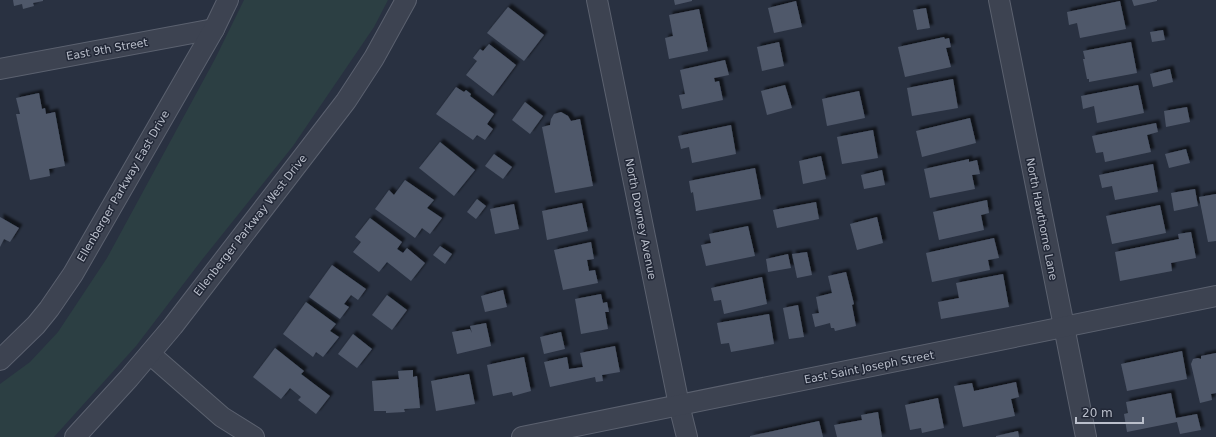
<svg xmlns="http://www.w3.org/2000/svg" width="1216" height="437" viewBox="0 0 1216 437" font-family="'DejaVu Sans',sans-serif">
<style>
.green{fill:#2c3f43}
.building{fill:#4f586a;filter:url(#shadow)}
.lines{fill:none;stroke-linecap:round;stroke-linejoin:round}
.street-casing{stroke:#5b616f;stroke-width:22}
.street{stroke:#3d4351;stroke-width:20}
.labels{text-anchor:middle;stroke-width:3;stroke-linejoin:round;paint-order:stroke}
.street-label{font-size:11px;fill:#babfcb;stroke:#222837}
</style>
<defs>
<filter id="shadow"><feDropShadow dx="3.5" dy="-3.5" stdDeviation="1" flood-color="#0009"/></filter>
</defs>
<rect width="100%" height="100%" fill="#293141"/>
<!-- green -->
<polygon class="green" points="244,0 388,0 374,27 293,146 201,261 136,346 54,437 0,437 0,384 30,362 58,332 107,258 215,59"/>
<!-- building -->
<g class="building">
<polygon points="13,0 43,0 43,1 33,3 34,6 23,9 22,4 14,6"/>
<polygon points="674,0 692,0 692,1 675,5"/>
<polygon points="1132,0 1157,0 1157,1 1134,6"/>
<polygon points="796,1 802,27 774,33 768,8"/>
<polygon points="1120,1 1126,29 1080,38 1077,23 1069,25 1067,12"/>
<polygon points="508,7 544,35 524,61 487,33"/>
<polygon points="926,8 930,28 917,30 913,10"/>
<polygon points="699,9 708,51 669,59 665,38 673,36 669,15"/>
<polygon points="1163,30 1165,40 1152,42 1150,32"/>
<polygon points="944,37 945,39 949,38 951,47 946,48 951,67 905,77 898,47"/>
<polygon points="779,42 784,66 762,71 757,47"/>
<polygon points="1131,42 1137,73 1089,82 1089,79 1087,79 1083,59 1085,59 1083,51"/>
<polygon points="489,44 516,65 493,96 466,75 477,61 473,58 480,49 483,51"/>
<polygon points="725,60 729,75 714,78 715,82 719,81 723,100 682,109 679,95 685,94 680,70"/>
<polygon points="1170,69 1173,82 1153,87 1150,74"/>
<polygon points="953,79 958,108 912,116 907,88"/>
<polygon points="785,85 792,108 767,115 761,91"/>
<polygon points="1138,85 1144,113 1097,123 1094,106 1083,109 1081,96"/>
<polygon points="456,87 464,92 466,90 471,94 470,96 494,114 487,124 493,129 485,140 477,135 473,140 436,114"/>
<polygon points="859,91 865,118 827,126 822,99"/>
<polygon points="39,93 42,109 45,108 46,114 55,112 65,166 49,169 50,176 30,180 16,114 20,114 16,98"/>
<polygon points="525,102 543,116 530,134 512,120"/>
<polygon points="1187,107 1190,122 1166,127 1164,111"/>
<polygon points="561,112 568,116 571,121 580,119 593,186 555,193 542,127 550,125 551,119 554,114"/>
<polygon points="970,118 976,143 922,157 916,131"/>
<polygon points="1156,123 1158,132 1147,135 1151,152 1105,162 1103,152 1096,153 1092,136"/>
<polygon points="731,125 736,154 692,163 689,147 681,149 678,136"/>
<polygon points="873,130 878,158 842,164 837,137"/>
<polygon points="440,142 475,170 454,196 419,168"/>
<polygon points="1186,149 1190,163 1169,168 1165,154"/>
<polygon points="494,154 512,167 503,179 485,166"/>
<polygon points="821,156 826,179 803,184 799,161"/>
<polygon points="969,159 969,162 977,160 980,174 972,175 975,189 930,198 924,169"/>
<polygon points="1153,164 1158,192 1115,200 1112,186 1102,188 1099,175"/>
<polygon points="755,168 761,199 696,211 693,192 691,193 689,181"/>
<polygon points="882,170 885,185 864,189 861,175"/>
<polygon points="405,180 434,200 427,208 442,218 430,234 422,228 415,238 375,209 389,190 394,195"/>
<polygon points="1195,189 1198,206 1174,211 1171,193"/>
<polygon points="1216,194 1216,241 1208,242 1199,197"/>
<polygon points="477,199 486,206 476,219 467,212"/>
<polygon points="987,200 989,213 981,215 984,230 939,240 933,212"/>
<polygon points="816,202 819,219 777,228 773,210"/>
<polygon points="582,203 588,231 547,240 542,211"/>
<polygon points="514,204 519,229 495,234 490,209"/>
<polygon points="1160,205 1166,233 1112,244 1106,216"/>
<polygon points="0,217 19,228 10,242 4,239 0,247"/>
<polygon points="877,217 883,243 857,250 850,224"/>
<polygon points="370,218 402,242 397,249 403,253 407,248 425,263 411,281 387,262 379,272 353,252 361,242 355,237"/>
<polygon points="748,226 755,256 706,266 701,245 711,243 709,234"/>
<polygon points="1191,232 1196,258 1171,263 1172,271 1120,281 1115,252 1179,239 1178,234"/>
<polygon points="994,238 999,258 988,260 990,270 932,282 926,253"/>
<polygon points="591,242 594,259 587,260 589,271 595,270 598,283 563,290 554,250"/>
<polygon points="440,246 452,254 445,264 433,255"/>
<polygon points="807,252 812,275 797,278 792,254"/>
<polygon points="788,254 791,268 768,272 766,259"/>
<polygon points="332,265 366,289 358,300 351,295 344,304 349,307 340,319 309,297"/>
<polygon points="846,272 854,304 852,305 856,326 835,331 834,328 831,328 830,323 815,327 812,314 819,313 816,297 832,293 828,276"/>
<polygon points="1003,274 1009,307 941,319 938,302 959,298 956,283"/>
<polygon points="762,277 767,304 724,314 721,300 714,301 711,288"/>
<polygon points="503,290 507,307 485,312 481,296"/>
<polygon points="601,294 603,303 607,302 609,312 605,312 608,329 581,334 575,299"/>
<polygon points="387,295 407,310 392,330 372,315"/>
<polygon points="306,302 336,324 330,331 339,337 323,357 316,352 313,357 283,334"/>
<polygon points="798,305 804,337 789,339 783,308"/>
<polygon points="769,314 774,344 731,352 729,343 721,344 717,323"/>
<polygon points="486,323 491,346 457,354 452,332 470,329 472,333 470,326"/>
<polygon points="561,332 565,349 544,354 540,337"/>
<polygon points="353,334 372,349 357,368 338,354"/>
<polygon points="615,346 620,372 602,375 603,381 596,382 595,377 550,387 544,362 567,357 569,369 583,367 580,353"/>
<polygon points="275,348 304,371 301,374 330,396 316,414 298,400 301,397 290,388 281,399 253,377"/>
<polygon points="1182,351 1187,379 1127,391 1121,364"/>
<polygon points="1216,353 1216,393 1211,394 1212,400 1200,403 1191,364 1193,359 1198,358 1201,359 1201,356"/>
<polygon points="524,357 531,391 513,396 512,392 493,396 487,365"/>
<polygon points="413,370 413,377 417,376 420,408 404,409 405,412 386,413 386,411 374,411 372,381 399,379 398,371"/>
<polygon points="469,374 475,404 436,411 431,381"/>
<polygon points="1016,382 1019,397 1011,399 1015,416 963,427 954,386 972,383 974,391"/>
<polygon points="1171,393 1176,418 1197,414 1201,430 1180,434 1177,422 1127,432 1124,414 1128,413 1126,402"/>
<polygon points="938,398 944,428 922,433 921,428 910,430 905,405"/>
<polygon points="878,412 882,437 837,437 834,425 862,420 861,415"/>
<polygon points="819,421 823,437 750,437 750,436"/>
<polygon points="1018,431 1019,437 996,437 996,436"/>
</g>
<g class="lines">
<!-- street casing -->
<g class="street-casing">
<g id="street">
<polyline points="597,0 679,405 687,437"/>
<polyline points="999,0 1086,437"/>
<polyline points="0,69 214,29"/>
<polyline points="150,354 222,417 254,437"/>
<polyline points="0,360 36,325 49,309 73,274 214,29 228,0"/>
<polyline points="75,437 129,378 173,326 346,101 374,58 406,0"/>
<polyline points="522,437 1216,296"/>
</g>
</g>
<!-- street -->
<use href="#street" class="street"/>
</g>
<g class="labels">
<!-- street labels -->
<g class="street-label">
<text transform="translate(107 49) rotate(-10)" y="4">East 9th Street</text>
<text transform="translate(123 186) rotate(-60)" y="4">Ellenberger Parkway East Drive</text>
<text transform="translate(641 219) rotate(79)" y="4">North Downey Avenue</text>
<text transform="translate(1042 219) rotate(79)" y="4">North Hawthorne Lane</text>
<text transform="translate(250 225) rotate(-52)" y="4">Ellenberger Parkway West Drive</text>
<text transform="translate(869 367) rotate(-11)" y="4">East Saint Joseph Street</text>
</g>
</g>
<!-- scale -->
<path d="M1076 417v6h67v-6" fill="none" stroke="#babfcb" stroke-width="2"/>
<text x="1082" y="417" font-size="12" fill="#babfcb" stroke="#222837" stroke-width="3" paint-order="stroke">20 m</text>
</svg>
